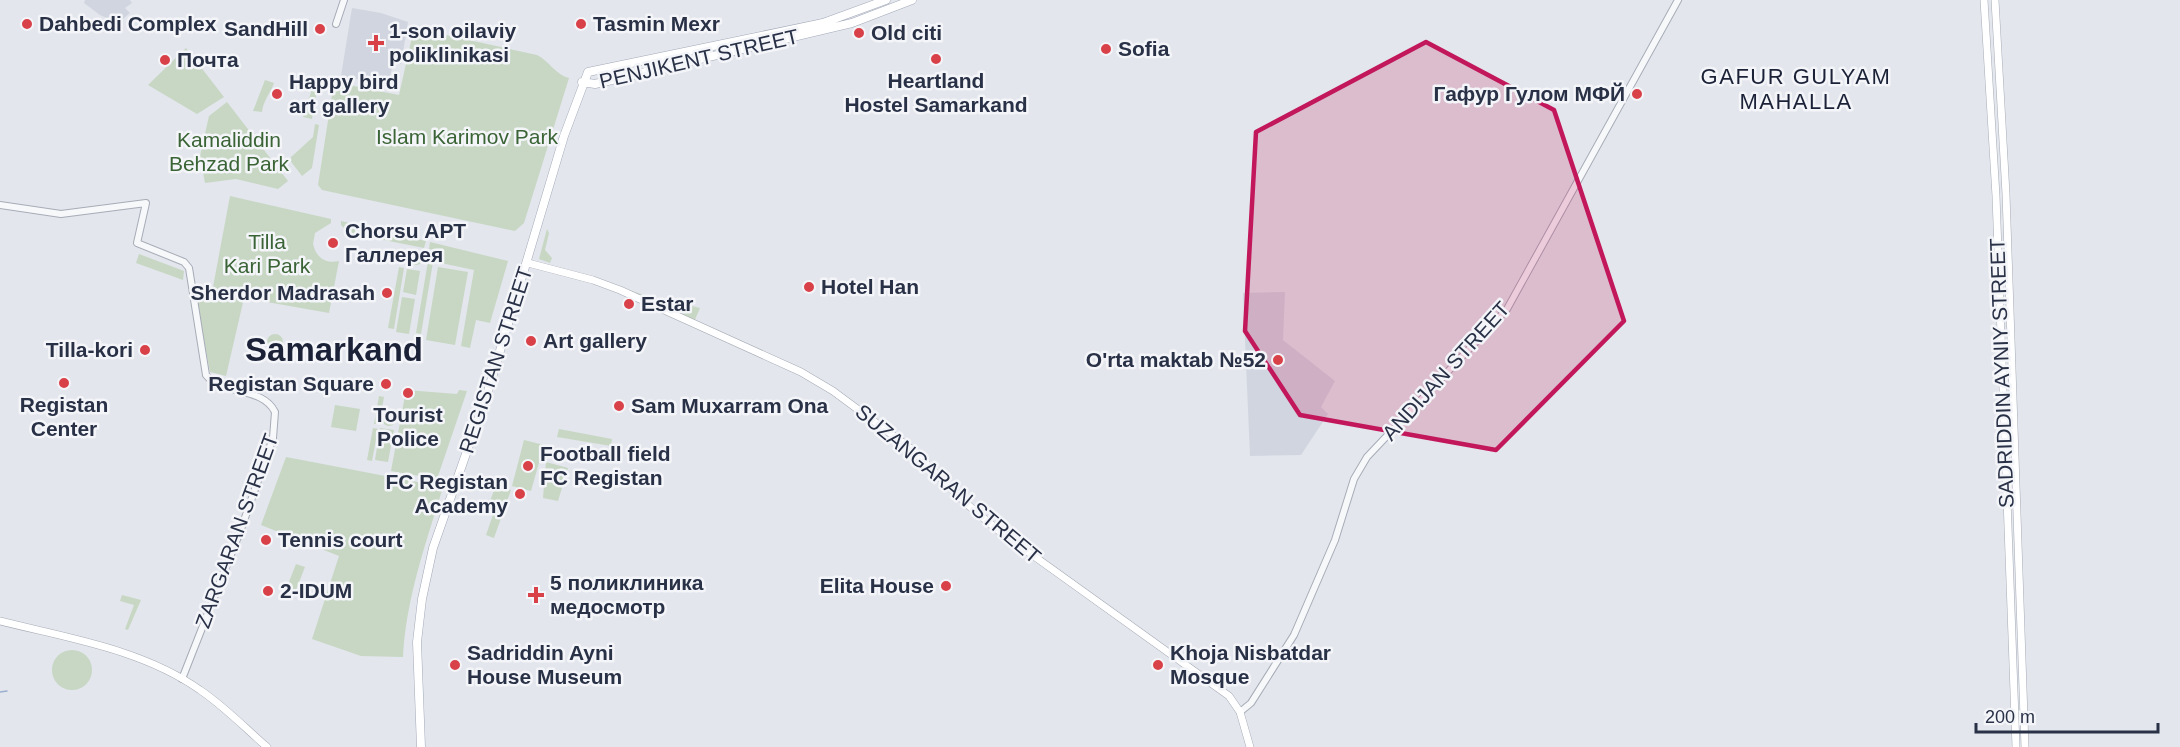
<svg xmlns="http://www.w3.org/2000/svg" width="2180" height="747" viewBox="0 0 2180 747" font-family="Helvetica,sans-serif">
  <rect width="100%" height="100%" fill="#e3e6ec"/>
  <path fill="#d1d5df" d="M85 0H130L132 3 125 8 130 13 118 23 100 15 84 3Z
    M352 8 381 13 408 22 401 64 393 63 388 85 341 76Z
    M1285 292 1283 340 1335 381 1321 407 1328 414 1301 455 1250 456 1243 293Z"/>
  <path fill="#c7d7c4" d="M414 28 537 55C549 61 556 75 569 78L524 223 515 231 322 190 318 185 334 82 399 95Z
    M186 48 224 97 197 114 148 85Z
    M265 80 274 83C270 94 263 101 262 112L253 111Z
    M312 89 317 90 312 119 303 117Z
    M227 102 288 181 278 189 236 179 205 183 200 156 209 116Z
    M315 124 319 125 312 168 302 176 289 159 313 137Z
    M230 196 331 219V223L315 233 313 244C316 258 326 264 339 261L329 313 244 298 226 376 210 372 197 302 202 285 213 287Z
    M341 221 426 241 424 248 349 233 341 225Z
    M547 229 549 233 545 250 552 258 550 263 539 259Z
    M430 242 508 261 490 323 476 320 470 348 461 346 474 270 441 263 443 252 429 249Z
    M409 258a7 7 0 1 1 14 0a7 7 0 1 1-14 0Z
    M139 254 184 271 183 280 136 263Z
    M429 255 434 256 421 334 416 333Z
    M399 267 404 268 394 329 388 328Z
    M438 267 468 272 455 345 426 340Z
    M407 269 420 271 416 295 403 292Z
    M632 291 671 304 672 301 700 308 694 322 630 296Z
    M402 297 415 299 409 334 396 332Z
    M267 342a8 8 0 1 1 16 0a8 8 0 1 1-16 0Z
    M406 390 457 394 459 390 467 391 437 479 391 471Z
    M379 396 384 397 379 424H374Z
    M335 405 360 409 356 431 331 427Z
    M382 419a7 7 0 1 1 14 0a7 7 0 1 1-14 0Z
    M373 428 378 429 372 461 367 460Z
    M380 428 394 430 388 462 375 460Z
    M559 429 612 439 611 446 557 437Z
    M524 440 544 445 531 491 512 486Z
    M286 457 443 487C426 543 406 598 403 657L361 656 312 639 339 556 261 525Z
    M546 462 568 468 558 501 543 498Z
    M496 485 511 490 494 538 486 535 494 512 487 509Z
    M296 564 305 567 294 595 285 592Z
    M122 595 141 600 128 630 125 629 134 605 120 601Z
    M52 670a20 20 0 1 1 40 0a20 20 0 1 1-40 0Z"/>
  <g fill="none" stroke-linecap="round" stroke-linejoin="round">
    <path stroke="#9cb0cf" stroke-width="1.5" d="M0 692 7 691"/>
    <g stroke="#a7acb7" stroke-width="8">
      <path id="tertiary" d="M336 24 344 0
        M0 205 61 214 146 203 137 243 184 262 189 268 206 375C223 396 262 386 275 412L273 438 241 529 182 679
        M1240 712 1251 703 1294 635 1335 540 1354 479 1367 457 1507 309 1678 0"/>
    </g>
    <g stroke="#a7acb7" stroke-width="8">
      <path id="secondary" d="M1984 0 1996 196 2016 747
        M1995 0 2006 194 2025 747
        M528 263 593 280 620 290 801 372 833 391 910 448 968 505 999 531 1229 696 1240 712 1250 747
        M0 621C67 638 142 649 200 690 224 706 245 728 267 747"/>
    </g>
    <g stroke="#a2a9b9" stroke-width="9">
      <path id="primary" d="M582 82 595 84 852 23 912 0
        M421 747 417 642 422 599 433 548 488 391 564 136 588 72 823 23 886 0"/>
    </g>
    <use href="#tertiary" stroke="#f7f8fa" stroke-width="6"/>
    <use href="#secondary" stroke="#fff" stroke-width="7"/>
    <use href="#primary" stroke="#fff" stroke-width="8"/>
  </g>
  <path fill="#c2185b" fill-opacity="0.2" stroke="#c2185b" stroke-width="4.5" stroke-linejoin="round" d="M1426 42 1554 110 1624 321 1496 450 1300 415 1245 331 1256 132Z"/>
  <g fill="#d94149" stroke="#f4f5f9" stroke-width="2">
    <circle cx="27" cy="24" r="6"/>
    <circle cx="581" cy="24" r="6"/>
    <circle cx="320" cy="29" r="6"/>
    <circle cx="859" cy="33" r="6"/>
    <path d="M373 34h6v6h6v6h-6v6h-6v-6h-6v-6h6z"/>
    <circle cx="1106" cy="49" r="6"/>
    <circle cx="936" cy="59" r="6"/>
    <circle cx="165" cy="60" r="6"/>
    <circle cx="277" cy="94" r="6"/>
    <circle cx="1637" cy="94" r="6"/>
    <circle cx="333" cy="243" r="6"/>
    <circle cx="809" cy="287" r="6"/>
    <circle cx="387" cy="293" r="6"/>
    <circle cx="629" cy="304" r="6"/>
    <circle cx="531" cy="341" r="6"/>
    <circle cx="145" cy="350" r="6"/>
    <circle cx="1278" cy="360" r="6"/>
    <circle cx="64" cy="383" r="6"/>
    <circle cx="386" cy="384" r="6"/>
    <circle cx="408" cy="393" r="6"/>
    <circle cx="619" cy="406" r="6"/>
    <circle cx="528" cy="466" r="6"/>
    <circle cx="520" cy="494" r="6"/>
    <circle cx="266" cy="540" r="6"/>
    <circle cx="946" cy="586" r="6"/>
    <circle cx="268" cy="591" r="6"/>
    <path d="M533 586h6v6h6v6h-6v6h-6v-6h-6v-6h6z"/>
    <circle cx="455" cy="665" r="6"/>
    <circle cx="1158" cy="665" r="6"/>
  </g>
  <g text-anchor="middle" stroke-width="5" stroke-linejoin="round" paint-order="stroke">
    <g font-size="21" font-weight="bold" fill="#293147" stroke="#f4f5f9" text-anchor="start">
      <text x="39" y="31">Dahbedi Complex</text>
      <text x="593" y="31">Tasmin Mexr</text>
      <text x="308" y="36" text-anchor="end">SandHill</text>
      <text x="389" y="38">1-son oilaviy<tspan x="389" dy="24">poliklinikasi</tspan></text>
      <text x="871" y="40">Old citi</text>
      <text x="1118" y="56">Sofia</text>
      <text x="177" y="67">Почта</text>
      <text x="936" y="88" text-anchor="middle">Heartland<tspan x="936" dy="24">Hostel Samarkand</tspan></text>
      <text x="289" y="89">Happy bird<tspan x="289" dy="24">art gallery</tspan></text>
      <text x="1625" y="101" text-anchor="end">Гафур Гулом МФЙ</text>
      <text x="345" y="238">Chorsu АРТ<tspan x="345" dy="24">Галлерея</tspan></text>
      <text x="821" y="294">Hotel Han</text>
      <text x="375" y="300" text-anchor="end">Sherdоr Madrasah</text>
      <text x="641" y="311">Estar</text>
      <text x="543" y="348">Art gallery</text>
      <text x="133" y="357" text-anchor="end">Tilla-kori</text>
      <text x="1266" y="367" text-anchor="end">O'rta maktab №52</text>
      <text x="374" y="391" text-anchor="end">Registan Square</text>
      <text x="64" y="412" text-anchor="middle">Registan<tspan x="64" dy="24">Center</tspan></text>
      <text x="631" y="413">Sam Muxarram Ona</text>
      <text x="408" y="422" text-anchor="middle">Tourist<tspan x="408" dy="24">Police</tspan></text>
      <text x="540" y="461">Football field<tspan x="540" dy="24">FC Registan</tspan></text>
      <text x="508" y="489" text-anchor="end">FC Registan<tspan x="508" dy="24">Academy</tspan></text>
      <text x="278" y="547">Tennis court</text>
      <text x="550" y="590">5 поликлиника<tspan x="550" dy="24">медосмотр</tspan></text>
      <text x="934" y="593" text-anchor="end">Elita House</text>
      <text x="280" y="598">2-IDUM</text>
      <text x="467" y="660">Sadriddin Ayni<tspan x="467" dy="24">House Museum</tspan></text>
      <text x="1170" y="660">Khoja Nisbatdar<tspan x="1170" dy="24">Mosque</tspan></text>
    </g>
    <g font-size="21" fill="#293147" stroke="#f4f5f9">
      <text transform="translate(699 59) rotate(-13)" y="7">PENJIKENT STREET</text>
      <text transform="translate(496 360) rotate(-72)" y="7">REGISTAN STREET</text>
      <text transform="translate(1446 371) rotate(-48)" y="7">ANDIJAN STREET</text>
      <text transform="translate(2002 373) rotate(-92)" y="7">SADRIDDIN AYNIY STREET</text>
      <text transform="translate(948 484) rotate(40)" y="7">SUZANGARAN STREET</text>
      <text transform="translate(237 531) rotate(-70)" y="7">ZARGARAN STREET</text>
    </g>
    <g font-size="21" fill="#3a6435" stroke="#f4f5f9">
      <text x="467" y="144">Islam Karimov Park</text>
      <text x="229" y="147">Kamaliddin<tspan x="229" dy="24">Behzad Park</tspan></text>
      <text x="267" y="249">Tilla<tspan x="267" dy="24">Kari Park</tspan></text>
    </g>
    <g font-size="22" letter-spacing="1.5" fill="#1b2238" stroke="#f4f5f9">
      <text x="1796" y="84">GAFUR GULYAM<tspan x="1796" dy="25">MAHALLA</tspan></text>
    </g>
    <g font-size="33" font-weight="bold" fill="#1b2238" stroke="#f4f5f9">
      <text x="334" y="361">Samarkand</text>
    </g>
  </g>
  <path d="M1976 723v9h182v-9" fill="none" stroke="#293147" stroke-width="3"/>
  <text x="1985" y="723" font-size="18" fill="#293147" stroke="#f4f5f9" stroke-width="4.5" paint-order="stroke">200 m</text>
</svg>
